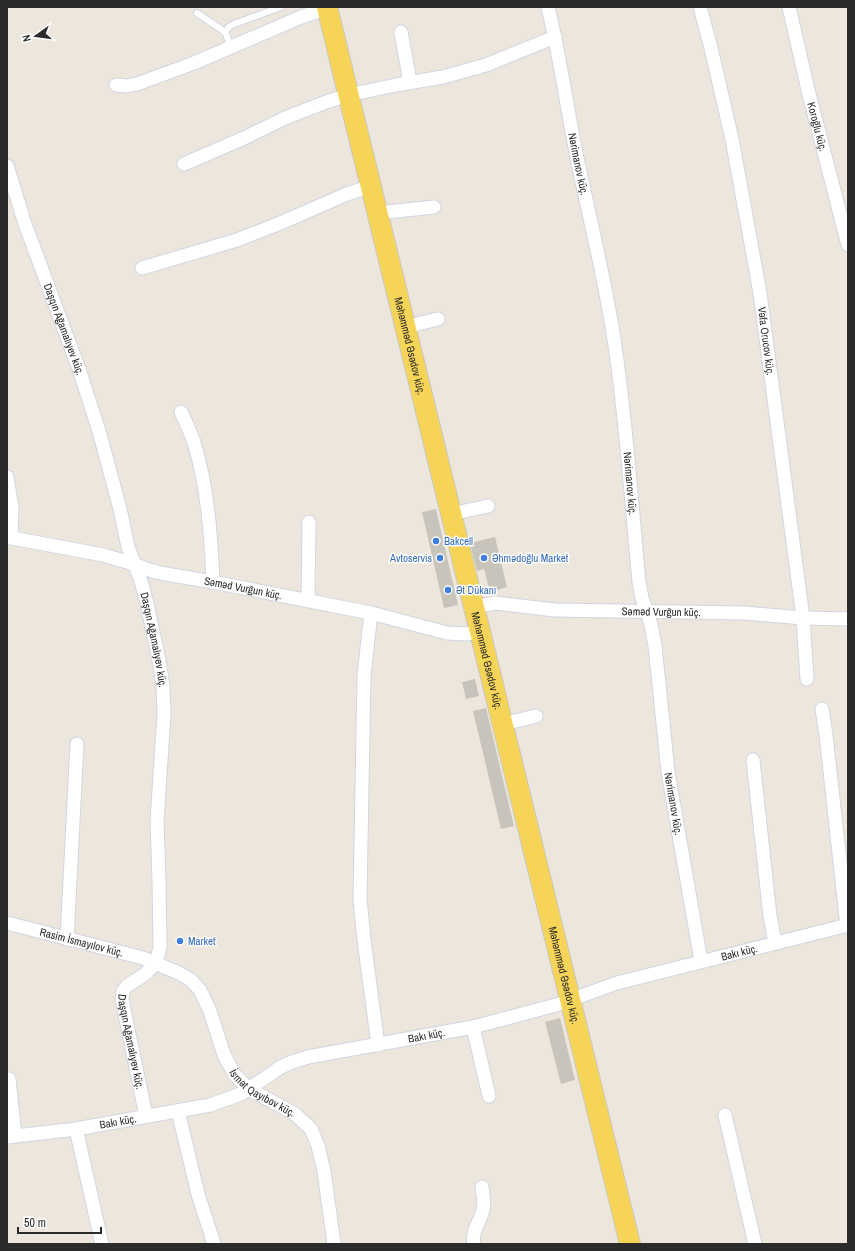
<svg xmlns="http://www.w3.org/2000/svg" width="855" height="1251" viewBox="0 0 855 1251" font-family="'Archivo Narrow',sans-serif">
  <rect width="100%" height="100%" fill="#ede6dc"/>
  <path fill="#c9c4bb" d="M436 509 458 605 444 608 422 512Z
    M495 537 507 587 490 592 484 569 477 571 470 543Z
    M475 679 479 696 466 699 462 682Z
    M486 708 514 826 501 829 473 711Z
    M560 1018 575 1080 561 1084 545 1022Z"/>
  <g fill="none" stroke-linecap="round" stroke-linejoin="round">
    <g stroke="#d1d5e4" stroke-width="8">
      <path id="lane" d="M197 13 225 32
        M231 47 225 32 229 27 234 24 281 7"/>
    </g>
    <g stroke="#d1d5e4" stroke-width="15">
      <g id="street">
        <path id="s1" d="M548 7C560 57 567 108 577 158 591 225 608 292 617 360 627 433 632 508 639 582L642 598 651 625 655 646 668 772 701 961"/>
        <path id="s2" d="M700 7 711 48 732 139 760 293 803 618 807 679"/>
        <path id="s3" d="M789 7 809 94 848 245"/>
        <path d="M401 32 410 82"/>
        <path d="M116 85 127 86 137 84 194 63 301 17 331 7"/>
        <path d="M184 164 244 138 285 118 326 102 348 95 401 84 443 77 486 65 555 37"/>
        <path id="s4" d="M7 166 25 224 79 369 99 431 120 509 128 547 140 578 146 599 159 660 163 686 164 714 157 821 159 880 160 947 156 963 145 974 127 986 123 991 122 1000 146 1116"/>
        <path d="M377 213 434 207"/>
        <path d="M142 268 237 240 278 224 347 194 371 186"/>
        <path d="M405 327 438 319"/>
        <path d="M181 412C186 423 192 434 195 446 208 490 211 536 213 582"/>
        <path d="M7 477 12 508 11 538"/>
        <path d="M451 514 488 506"/>
        <path id="s5" d="M7 537 103 555 134 564 146 569 160 573 213 582 371 613 447 633 467 634 480 632"/>
        <path d="M308 600 309 522"/>
        <path id="s6" d="M474 607 495 603 555 610 744 613 803 618 848 619"/>
        <path d="M371 613 364 675 360 899 364 940 378 1045"/>
        <path d="M822 709 826 735 847 926"/>
        <path d="M503 724 536 716"/>
        <path d="M753 760 770 916 775 943"/>
        <path id="s7" d="M7 923 143 958 179 973 191 980 200 990 210 1011 224 1055 235 1075 249 1089 295 1114 311 1129 318 1146 324 1171 334 1244"/>
        <path d="M67 939 77 744"/>
        <path d="M473 1027 489 1096"/>
        <path d="M9 1079 15 1136"/>
        <path d="M178 1111 198 1194 214 1244"/>
        <path d="M725 1115 755 1244"/>
        <path d="M76 1129 102 1244"/>
        <path id="s8" d="M7 1137 76 1129 210 1105 241 1094 281 1067 292 1062 308 1057 473 1027 556 1005 617 983 848 925"/>
        <path d="M474 1244C471 1232 480 1222 483 1210 485 1203 483 1195 482 1187"/>
      </g>
    </g>
    <g stroke="#c8c8c8" stroke-width="22">
      <g id="primary">
        <path id="s9" d="M327 7 630 1244"/>
      </g>
    </g>
    <use href="#lane" stroke="#fff" stroke-width="6"/>
    <use href="#street" stroke="#fff" stroke-width="13"/>
    <use href="#primary" stroke="#f6d458" stroke-width="20"/>
  </g>
  <g fill="#3f7fe0" stroke="#fff" stroke-width="1.5">
    <circle cx="436" cy="541" r="4"/>
    <circle cx="440" cy="558" r="4"/>
    <circle cx="484" cy="558" r="4"/>
    <circle cx="448" cy="590" r="4"/>
    <circle cx="180" cy="941" r="4"/>
  </g>
  <g text-anchor="middle" stroke-width="3" stroke-linejoin="round" paint-order="stroke">
    <g font-size="11" fill="#2b2b2b" stroke="#fff">
      <text dy="4" stroke="none"><textPath href="#s3" startOffset="123">Koroğlu küç.</textPath></text>
      <text dy="4" stroke="none"><textPath href="#s1" startOffset="160">Nərimanov küç.</textPath></text>
      <text dy="4" stroke="none"><textPath href="#s4" startOffset="173">Daşqın Ağamalıyev küç.</textPath></text>
      <text dy="4" stroke="none"><textPath href="#s2" startOffset="341">Vəfa Orucov küç.</textPath></text>
      <text dy="4" stroke="none"><textPath href="#s9" startOffset="349">Məhəmməd Əsədov küç.</textPath></text>
      <text dy="4" stroke="none"><textPath href="#s1" startOffset="484">Nərimanov küç.</textPath></text>
      <text dy="4" stroke="none"><textPath href="#s5" startOffset="242">Səməd Vurğun küç.</textPath></text>
      <text dy="4" stroke="none"><textPath href="#s6" startOffset="188">Səməd Vurğun küç.</textPath></text>
      <text dy="4" stroke="none"><textPath href="#s4" startOffset="497">Daşqın Ağamalıyev küç.</textPath></text>
      <text dy="4" stroke="none"><textPath href="#s9" startOffset="673">Məhəmməd Əsədov küç.</textPath></text>
      <text dy="4" stroke="none"><textPath href="#s1" startOffset="808">Nərimanov küç.</textPath></text>
      <text dy="4" stroke="none"><textPath href="#s7" startOffset="77">Rasim İsmayılov küç.</textPath></text>
      <text dy="4" stroke="none"><textPath href="#s8" startOffset="760">Bakı küç.</textPath></text>
      <text dy="4" stroke="none"><textPath href="#s9" startOffset="997">Məhəmməd Əsədov küç.</textPath></text>
      <text dy="4" stroke="none"><textPath href="#s8" startOffset="436">Bakı küç.</textPath></text>
      <text dy="4" stroke="none"><textPath href="#s4" startOffset="917">Daşqın Ağamalıyev küç.</textPath></text>
      <text dy="4" stroke="none"><textPath href="#s7" startOffset="332">İsmət Qayıbov küç.</textPath></text>
      <text dy="4" stroke="none"><textPath href="#s8" startOffset="112">Bakı küç.</textPath></text>
    </g>
    <g font-size="11" fill="#366cbe" stroke="#fff" text-anchor="start">
      <text x="444" y="545">Bakcell</text>
      <text x="432" y="562" text-anchor="end">Avtoservis</text>
      <text x="492" y="562">Əhmədoğlu Market</text>
      <text x="456" y="594">Ət Dükanı</text>
      <text x="188" y="945">Market</text>
    </g>
  </g>
  <rect width="855" height="1251" fill="none" stroke="#2b2b2b" stroke-width="16"/>
  <g transform="translate(36 36) rotate(256)" stroke="#ffffff" stroke-width="3" paint-order="stroke">
  <path d="M0-3L7 15L0 10L-7 15Z" fill="#2b2b2b"/>
  <text y="-6" font-size="11" font-weight="bold" text-anchor="middle" fill="#2b2b2b">N</text>
  </g>
  <path d="M18 1227v6h83v-6" fill="none" stroke="#2b2b2b" stroke-width="2"/>
  <text x="24" y="1227" font-size="12" fill="#2b2b2b" stroke="#ffffff" stroke-width="3" paint-order="stroke">50 m</text>
</svg>
